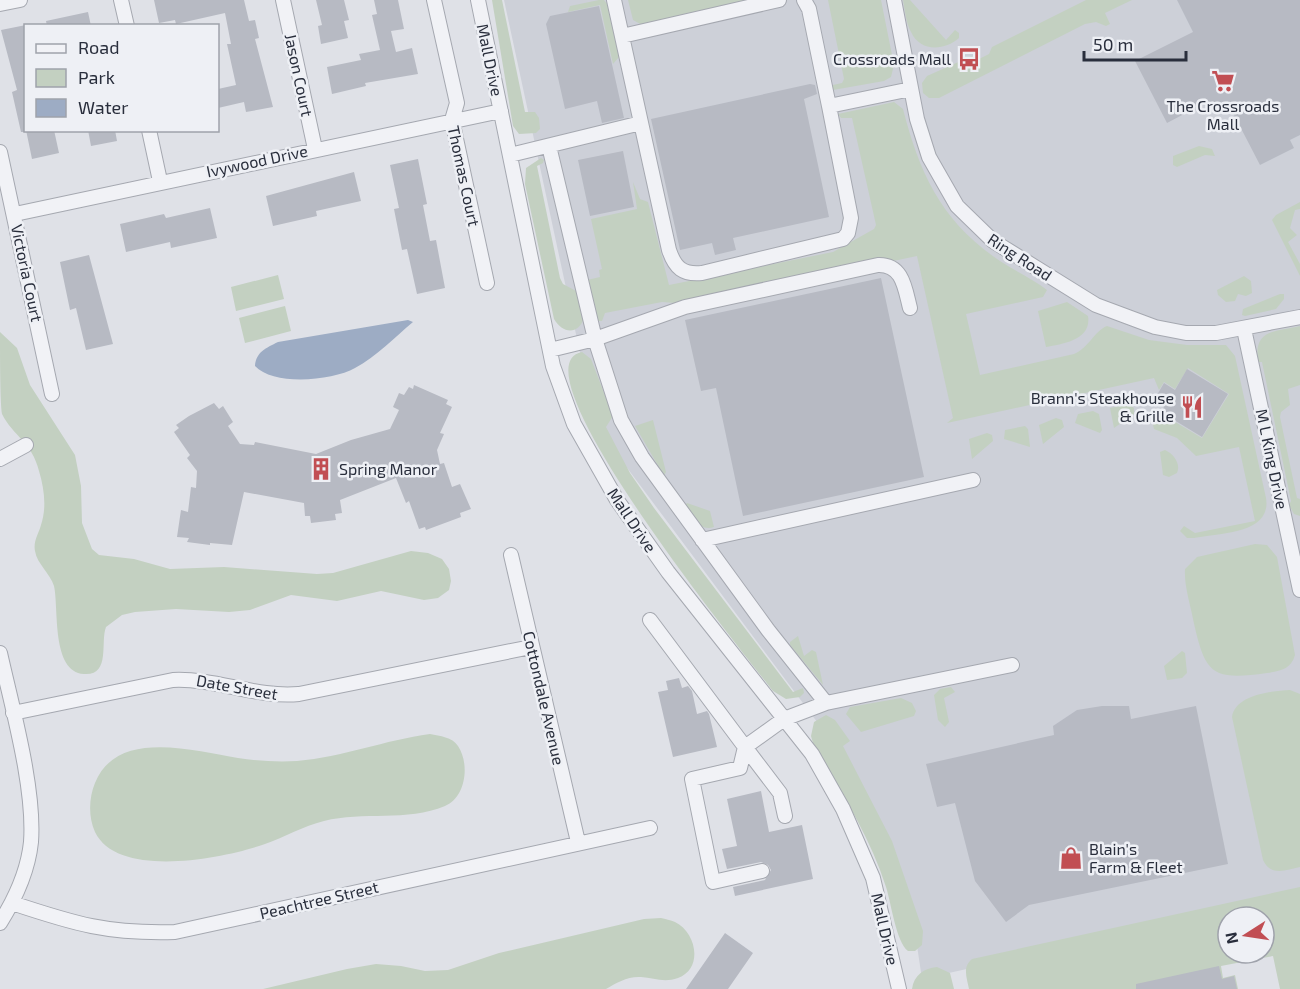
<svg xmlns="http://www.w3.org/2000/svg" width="1300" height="989" viewBox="0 0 1300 989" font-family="'Exo 2',sans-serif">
  <rect width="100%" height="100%" fill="#dfe1e7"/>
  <path fill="#cdd0d8" d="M504 0H1300V894L922 979 913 919 841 754 607 441 585 376Z"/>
  <path fill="#c3d0c1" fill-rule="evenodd" d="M492 0H502L525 112H535L539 118 540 129 536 133 519 134 513 126Z
    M599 0H604L608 5 619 57 613 64 600 5 568 12 570 6Z
    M628 0H753L642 25 633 20Z
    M828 0H881L894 65 891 77 884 81 833 90V85L842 83 844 79Z
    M903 0H910L946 40 955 30 959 33V38C944 51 920 52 911 32 906 23 905 11 903 0Z
    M1086 0H1132L1105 13 1110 24 1106 26 1096 22 1085 24 939 98H929L923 93 922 83 927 76 972 56 975 61 989 54 992 47Z
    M894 102 903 109C920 175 942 222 1000 261 1015 271 1033 279 1047 290L1043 297 966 314 980 375 1074 354C1089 348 1094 331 1107 326L1149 340 1187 345H1226L1235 356 1266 498C1272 534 1220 533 1194 538H1187L1180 531 1184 526 1195 533 1255 521 1239 447 1196 456 1177 438 1154 429 1152 421 1160 413 1202 438 1229 394 1188 368 1175 389 1164 382 1159 390 1154 378 947 423 953 418 917 256 689 304 662 302 605 313 602 321H598C594 312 587 288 587 280L600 277 599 270 602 269 591 219 637 209 633 182 640 199 648 202 669 285 833 252 874 229 876 225 852 118H841L838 114Z
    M1199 146 1212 149 1215 156 1205 155 1177 167 1173 165V156Z
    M541 158 544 160 543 163 537 166 560 278 563 284 578 292 584 318C578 336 562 333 554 319L525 184 526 168Z
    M1300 202V209L1295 210 1290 228 1297 235 1288 242 1300 264V276L1272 220 1276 215Z
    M278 275 284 299 236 311 231 287Z
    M1244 276 1251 281 1252 293 1246 296 1238 294 1235 301 1226 302 1218 295 1217 290Z
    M1280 294H1284V299L1276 309 1245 316 1242 315 1243 309Z
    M1067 302 1088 316C1092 340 1063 344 1046 347L1038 311Z
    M285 306 291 331 245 343 239 318Z
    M1300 326V385L1288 389 1290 405 1281 412 1280 417 1297 498 1300 499V516L1294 514 1289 505 1291 501 1262 362H1258C1253 329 1275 332 1300 326Z
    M0 332 17 348 30 385 75 455 81 486 82 523 92 549 99 555 134 559 170 569 224 567 317 574 333 573 411 551 428 553 442 559 449 569 451 581 449 590 438 598 424 600 381 591 337 601 291 595 250 610 229 612 176 609 135 612 122 615 106 627C100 642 111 676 84 674 51 672 59 608 54 586 50 573 37 564 35 551 33 541 39 533 41 525 47 507 44 488 39 471 32 442 13 436 2 414 0 402 0 348 0 332Z
    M582 352 591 359 613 416 606 427 630 473 654 508 793 692 803 688 804 693 800 697 786 699 773 691C751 662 509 366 582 352Z
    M1129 404 1134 408V414L1114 428 1110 408Z
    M1093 411 1099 414 1102 430 1100 433 1075 423 1078 414Z
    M1056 418 1062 420 1064 427 1043 444 1039 425Z
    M653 420 666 472 664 476 635 426Z
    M1025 426 1028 429 1030 447 1004 439 1005 430Z
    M987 433 992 435 993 441 972 459 969 439Z
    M1165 450C1174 454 1181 464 1177 473L1169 477 1163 475 1160 452Z
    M687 503 710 511 714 527C699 532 693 517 685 505Z
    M1255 544 1267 545 1277 557 1295 655C1291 669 1281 671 1267 673 1211 681 1205 674 1193 619 1190 603 1184 586 1185 569L1197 557Z
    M798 636 804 656 812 650 816 652 823 685 790 645V642Z
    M1182 651 1185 653 1187 673 1182 678 1167 680 1164 666Z
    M951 687 955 692 944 698 949 722 945 727 938 720 934 695 940 689Z
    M1290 690 1300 694V867C1286 870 1271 877 1263 860L1232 717C1235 695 1271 691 1290 690Z
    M901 698 912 703 916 711 914 716 861 732 846 714 850 707Z
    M826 715 835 720 850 741 843 746 892 841 923 931 922 945 915 951H908C896 942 891 902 886 887 869 834 840 791 813 743L811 736 814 722Z
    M430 734C440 736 452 737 458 746 470 764 466 797 445 806 407 822 363 811 324 821 303 826 285 837 265 844 226 858 118 880 95 832 88 817 89 797 95 783 117 728 194 751 238 758 257 761 277 762 297 761 343 757 385 740 430 734Z
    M1300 887V989H1280L1273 956 1221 966 1223 978 1235 975 1238 989H969C967 978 962 967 972 959ZM1228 917H1264V953H1228Z
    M661 918C665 919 671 920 675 922 696 932 704 968 678 978 664 983 654 978 641 977 628 976 616 983 606 989H263L347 969 376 964 401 966 425 971 448 970 499 953 644 919Z
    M937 967 950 973 954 989H912C914 975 924 968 937 967Z"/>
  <path fill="#9dacc4" d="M408 320 413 322C395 337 376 357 355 368 332 381 273 386 255 366 256 352 266 348 278 342Z"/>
  <path fill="#b7bac3" d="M154 0H244L249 21 255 20 259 38 255 39 273 107 246 112 244 102 218 108V89L236 85 227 44H231L225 13 176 24 175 20 159 23Z
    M316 0H344L349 20 344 21 348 38 321 44 318 26 322 25Z
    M374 0H398L404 29 391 31 396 52 412 48 418 74 365 83 366 86 332 94 327 67 361 60 359 54 380 50 372 15 377 14Z
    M1177 0H1300V135L1290 140 1294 148 1260 165 1232 111 1205 103 1167 123 1135 61 1193 32Z
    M599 6 624 118 602 123 597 101 565 109 546 24 550 16Z
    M88 12 91 26H47L46 21Z
    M26 25V132H21L12 92 17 90 1 30Z
    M810 84 815 85 817 94 804 99 829 217 733 238 736 250 715 255 712 243 680 250 651 119Z
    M26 130H54L59 153 32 159Z
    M88 130H115L117 141 91 146Z
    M623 151 634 207 590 216 578 160Z
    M418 159 427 204 423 205 430 241 436 240 445 288 417 294 407 249 402 250 394 209 399 208 390 165Z
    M354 172 361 201 316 211 317 216 273 226 266 196Z
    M210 208 217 238 171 248 170 242 126 252 120 224 164 214 166 218Z
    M89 255 113 344 86 350 76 308 70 310 60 262Z
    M881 278 924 477 743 516 716 388 701 391 685 320Z
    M1187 369 1228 394 1202 437 1161 412 1167 402 1157 395 1164 383 1175 390Z
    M414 385 448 400 446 404 452 407 440 433 444 434 437 450 440 464 444 463 452 487 460 484 471 509 460 513 461 517 426 530 425 527 419 529 409 501 406 503 396 478 340 500 342 513 335 514 336 520 311 523 310 516H305L304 503 244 492 232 545 210 543V545L187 542 189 538 177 537 181 510 188 512 191 487 196 488 197 471 187 458 190 455 174 432 179 428 176 425 189 416 214 403 219 409 223 406 233 422 228 426 240 444 254 445 255 442 316 454 351 440 390 429 399 410 393 407 399 393 404 395 409 387 413 389Z
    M679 678 682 688 688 686 692 691 697 714 707 711 709 714 717 747 673 757 658 692 668 690 666 681Z
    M1102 706H1129L1131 719 1196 706 1228 864 1029 905 1006 922 975 881 955 803 937 807 926 764 1054 735 1053 726 1077 710Z
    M761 791 769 832 802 825 813 879 735 896 733 887 765 880 771 870 768 865 761 862 727 869 722 849 737 846 727 799Z
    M725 933 753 953 728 989H686Z
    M1219 966 1222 979 1234 976 1237 989H1136V984Z"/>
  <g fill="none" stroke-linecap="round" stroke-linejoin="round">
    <g stroke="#a5a8b0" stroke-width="16">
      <path id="minor" d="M121 0 127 26
        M283 0 315 149
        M434 0 457 103 452 120 487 283
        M478 0 553 366 574 424 617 500 668 572 812 754 843 809 873 878 899 989
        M614 0 669 250C675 268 683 275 702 273L843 239 848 233 851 218 829 106 911 89
        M804 0 809 9 829 106
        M894 0 917 119 929 157 957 206 993 241 1096 305 1155 327 1186 333H1216L1300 317
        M0 4 20 0
        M622 36 779 0
        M149 130 160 181
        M549 146 595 339 550 350
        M0 152 52 394
        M510 155 641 123
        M15 214 501 111
        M1244 329 1300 590
        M0 459 26 445
        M702 540 973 480
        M511 555 578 842
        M650 620 745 747 784 719 826 703 768 630 642 457 621 420 595 339 685 307 878 265C903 264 905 289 910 308
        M0 653C12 707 35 788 31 842 28 871 15 899 0 923
        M826 703 1012 665
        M13 713 173 680C216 678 256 698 299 694L531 647
        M745 747 740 768 692 779 713 882 762 871
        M745 747 780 793 785 816
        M12 903C75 924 108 934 175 932L650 828"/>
    </g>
    <use href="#minor" stroke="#f1f2f6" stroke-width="14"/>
  </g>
  <defs>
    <g id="bus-bare" transform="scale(1.8)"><path d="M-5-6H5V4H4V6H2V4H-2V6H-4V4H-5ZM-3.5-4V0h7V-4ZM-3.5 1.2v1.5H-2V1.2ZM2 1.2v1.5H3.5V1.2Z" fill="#c14e53" stroke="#eef0f5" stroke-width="2.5" paint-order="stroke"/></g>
    <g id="supermarket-bare" transform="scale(1.8)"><path d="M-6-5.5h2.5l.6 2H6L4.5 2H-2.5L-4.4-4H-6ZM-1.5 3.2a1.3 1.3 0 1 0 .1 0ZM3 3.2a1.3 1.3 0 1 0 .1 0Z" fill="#c14e53" stroke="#eef0f5" stroke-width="2.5" paint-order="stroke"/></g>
    <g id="restaurant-bare" transform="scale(1.8)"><path d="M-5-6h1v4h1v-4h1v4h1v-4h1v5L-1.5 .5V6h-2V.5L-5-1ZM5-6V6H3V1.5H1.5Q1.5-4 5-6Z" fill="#c14e53" stroke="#eef0f5" stroke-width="2.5" paint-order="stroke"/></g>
    <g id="building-bare" transform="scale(1.8)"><path d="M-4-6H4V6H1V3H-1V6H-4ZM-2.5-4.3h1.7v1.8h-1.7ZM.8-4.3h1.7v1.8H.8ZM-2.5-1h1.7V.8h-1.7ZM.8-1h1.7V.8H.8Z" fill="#c14e53" stroke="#eef0f5" stroke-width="2.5" paint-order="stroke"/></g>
    <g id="shop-bare" transform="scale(1.8)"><path d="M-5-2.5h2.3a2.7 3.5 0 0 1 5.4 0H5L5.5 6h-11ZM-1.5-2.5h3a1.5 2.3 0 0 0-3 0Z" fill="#c14e53" stroke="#eef0f5" stroke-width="2.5" paint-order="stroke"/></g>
  </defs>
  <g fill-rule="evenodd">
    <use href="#bus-bare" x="969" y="59"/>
    <use href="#supermarket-bare" x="1223" y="81"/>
    <use href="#restaurant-bare" x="1192" y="407"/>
    <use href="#building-bare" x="321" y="469"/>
    <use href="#shop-bare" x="1071" y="858"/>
  </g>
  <g text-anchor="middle" stroke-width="5" stroke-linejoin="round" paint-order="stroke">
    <g font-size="16" fill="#292e3c" stroke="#eef0f5" text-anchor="end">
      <text x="951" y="65">Crossroads Mall</text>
      <text x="1223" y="112" text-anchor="middle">The Crossroads<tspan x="1223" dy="18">Mall</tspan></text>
      <text x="1174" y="404">Brann's Steakhouse<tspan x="1174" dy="18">&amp; Grille</tspan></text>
      <text x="339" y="475" text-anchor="start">Spring Manor</text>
      <text x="1089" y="855" text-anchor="start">Blain's<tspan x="1089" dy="18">Farm &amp; Fleet</tspan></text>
    </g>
    <g font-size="16" fill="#292e3c" stroke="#eef0f5">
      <text transform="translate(490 60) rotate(78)" y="6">Mall Drive</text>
      <text transform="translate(299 75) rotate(78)" y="6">Jason Court</text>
      <text transform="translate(257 161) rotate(-12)" y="6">Ivywood Drive</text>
      <text transform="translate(464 176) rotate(78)" y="6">Thomas Court</text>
      <text transform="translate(1020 257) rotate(33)" y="6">Ring Road</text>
      <text transform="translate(27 273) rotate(78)" y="6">Victoria Court</text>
      <text transform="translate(1272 459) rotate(78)" y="6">M L King Drive</text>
      <text transform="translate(632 520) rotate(56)" y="6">Mall Drive</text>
      <text transform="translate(237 687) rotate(10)" y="6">Date Street</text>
      <text transform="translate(544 698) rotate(77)" y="6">Cottondale Avenue</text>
      <text transform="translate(319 900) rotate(-13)" y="6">Peachtree Street</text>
      <text transform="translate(885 929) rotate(77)" y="6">Mall Drive</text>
    </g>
  </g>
  <rect x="24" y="24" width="195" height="108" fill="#eef0f5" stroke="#9fa2ab" stroke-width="1.5"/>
  <rect x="36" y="44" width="30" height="9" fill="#f1f2f6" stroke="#9fa2ab" stroke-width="1.5"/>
  <text x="78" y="54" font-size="18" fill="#292e3c">Road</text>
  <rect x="36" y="69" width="30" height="18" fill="#c3d0c1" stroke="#9fa2ab" stroke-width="1.5"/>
  <text x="78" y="84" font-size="18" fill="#292e3c">Park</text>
  <rect x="36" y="99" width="30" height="18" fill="#9dacc4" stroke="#9fa2ab" stroke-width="1.5"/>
  <text x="78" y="114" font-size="18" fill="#292e3c">Water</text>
  <g transform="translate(1246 935) rotate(258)"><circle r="28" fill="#eef0f5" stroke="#9fa2ab" stroke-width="1.5"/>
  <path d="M0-4.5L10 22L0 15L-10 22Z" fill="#c14e53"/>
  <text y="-9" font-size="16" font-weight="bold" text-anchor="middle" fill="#292e3c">N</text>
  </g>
  <path d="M1084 51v9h102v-9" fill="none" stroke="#292e3c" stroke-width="3"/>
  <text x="1093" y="51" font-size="18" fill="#292e3c" stroke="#eef0f5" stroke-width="4.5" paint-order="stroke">50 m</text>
</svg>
